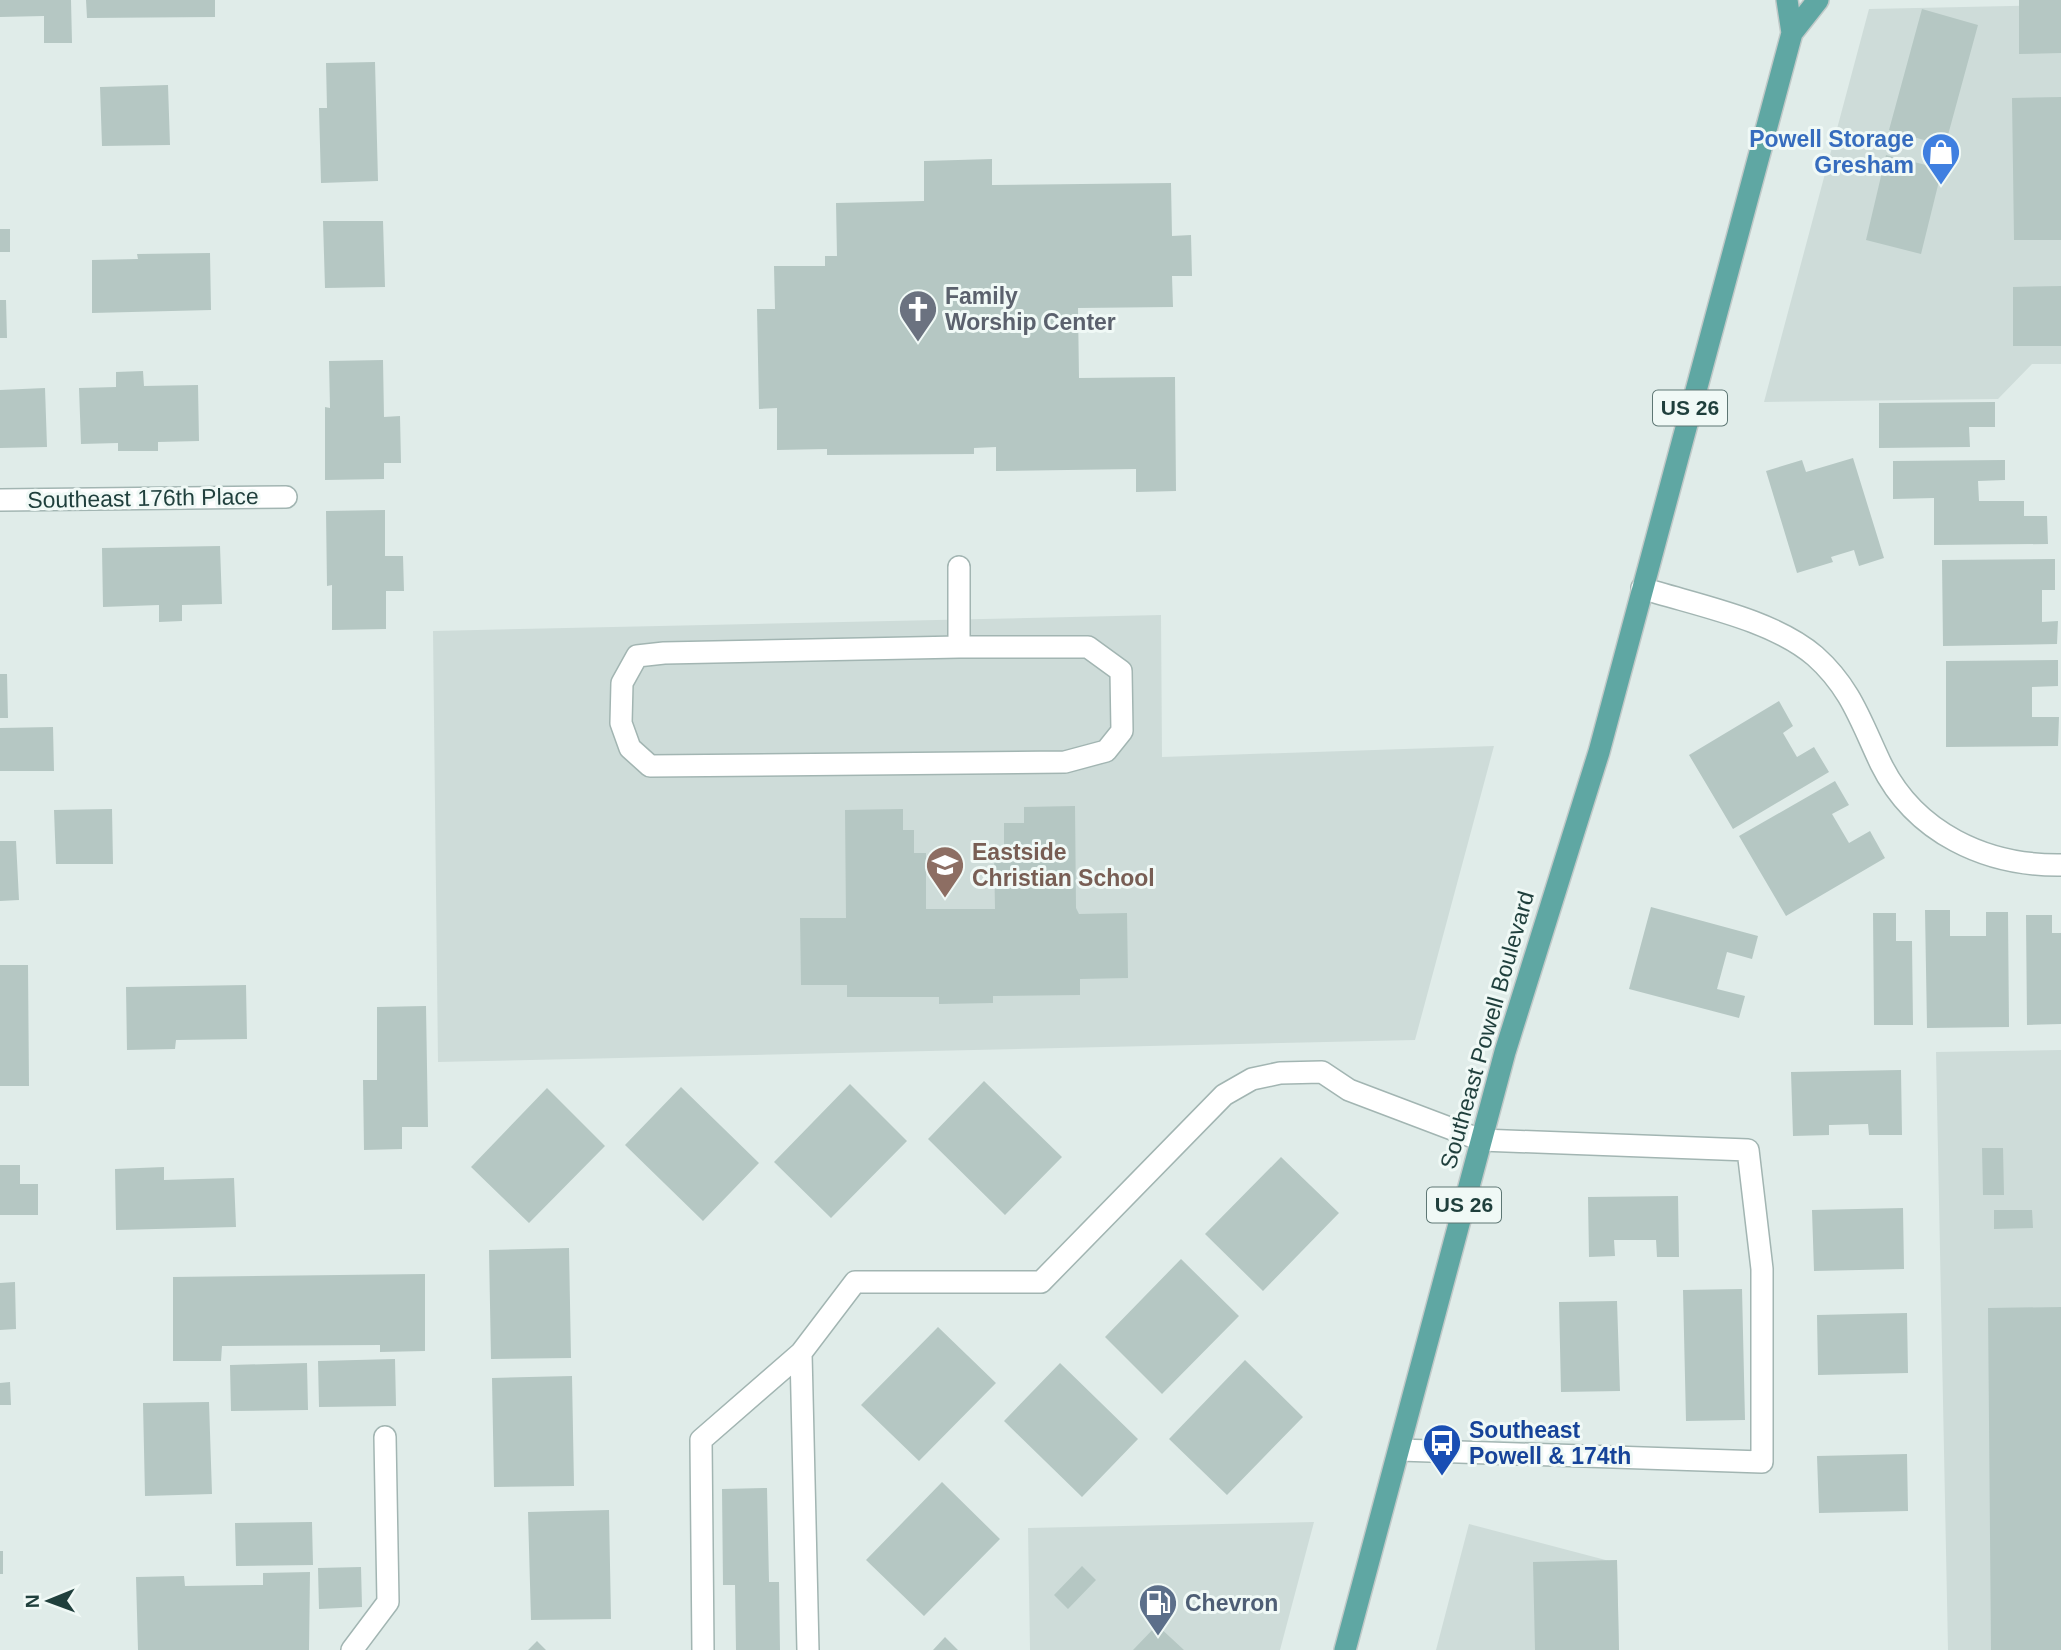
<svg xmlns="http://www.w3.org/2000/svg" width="2061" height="1650" viewBox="0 0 2061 1650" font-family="Helvetica,sans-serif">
  <rect width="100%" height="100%" fill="#e0ece9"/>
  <path fill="#cedcd9" d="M2061 5V364H2032L1998 399 1764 402 1869 9Z
    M1161 615 1162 757 1494 746 1415 1040 438 1062 433 631Z
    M2061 1050V1650H1948L1936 1052Z
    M1314 1522 1280 1650H1030L1028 1528Z
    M1469 1524 1617 1563 1619 1650H1436Z"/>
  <path fill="#b5c7c3" d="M0 0H71L72 43H44V16L0 17Z
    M86 0H215V17L87 18Z
    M2019 0H2061V53L2019 54Z
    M1922 9 1978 25 1945 146 1889 130Z
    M375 62 378 181 321 183 319 108H327L326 63Z
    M168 85 170 145 102 146 100 87Z
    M2061 97V240H2014L2012 98Z
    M1886 155 1942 169 1921 254 1866 240Z
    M992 159V185L1171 183 1172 236 1191 235 1192 276H1172L1173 307 1078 308 1079 378 1175 377 1176 491 1136 492V469L996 471V447L974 448V454L827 455V449L777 450V408L759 409 757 309H775L774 266H825V256H837L836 203 924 201V161Z
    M323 221H383L385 287 325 288Z
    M0 229H10V252H0Z
    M210 253 211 310 92 313V260L138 259 137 254Z
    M2061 286V346H2013V287Z
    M0 300H6L7 338H0Z
    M383 360 384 417 400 416 401 463H384V479L325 480V407L330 408 329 361Z
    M143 371 144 386 198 385 199 441 158 442V451H118V443L81 444 79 388 116 387V372Z
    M45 388 47 447 0 448V390Z
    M1995 402V427H1969L1970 447 1879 448V403Z
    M1853 458 1884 558 1859 566 1854 550 1831 557 1833 562 1797 573 1766 471 1802 460 1806 472Z
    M2005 460V480L1978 481 1979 501H2024V516H2047L2048 544 1934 545V498L1893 499V461Z
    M385 510V556H403L404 591H386V629L332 630V585L327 586 326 511Z
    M220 546 222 604 182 605V621L159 622V605L103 607 102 548Z
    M2055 559V590H2042V622L2058 621 2057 644 1943 646 1942 560Z
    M2058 660V686L2032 687V717H2059L2058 746 1946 747V661Z
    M0 674H7L8 718H0Z
    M1779 701 1793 726 1783 733 1797 757 1814 747 1829 772 1733 829 1689 755Z
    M53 727 54 771H0V728Z
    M1835 781 1849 805 1832 814 1849 843 1870 831 1885 858 1786 916 1739 836Z
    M1075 806 1076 908 1079 914 1127 913 1128 978 1080 979V995L993 996V1003L939 1004V997H847V985H801L800 918H846L845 810 903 809V830H914V853H926V909H995L994 850H1004V823H1024V807Z
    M112 809 113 864H56L54 810Z
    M0 841H16L19 900 0 901Z
    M1651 907 1758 936 1752 959 1727 952 1717 989 1745 996 1739 1018 1629 989Z
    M1925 910H1950V936H1986V912H2008L2009 1027 1927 1028Z
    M1873 913H1896V941H1912L1913 1025H1874Z
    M2026 915H2052V933H2061V1024L2027 1025Z
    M0 965H28L29 1086H0Z
    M246 985 247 1039 176 1040 175 1049 127 1050 126 987Z
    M426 1006 428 1127H402V1149L364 1150 363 1080H377V1007Z
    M1901 1070 1902 1135H1869L1868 1124 1829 1125V1135L1793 1136 1791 1072Z
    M984 1081 1062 1157 1005 1215 928 1139Z
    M850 1084 907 1141 831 1218 774 1162Z
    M681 1087 759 1163 703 1221 625 1145Z
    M547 1088 605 1146 529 1223 471 1167Z
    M1982 1148H2003L2004 1195H1983Z
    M1281 1157 1339 1213 1263 1291 1205 1234Z
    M0 1165H20V1184H38V1215H0Z
    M164 1167V1180L234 1178 236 1227 116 1230 115 1169Z
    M1678 1196 1679 1257H1657L1656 1240H1614L1615 1256 1589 1257 1588 1197Z
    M1903 1208 1904 1269 1814 1271 1812 1210Z
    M1994 1210H2032L2033 1228 1994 1229Z
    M569 1248 571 1358 491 1359 489 1250Z
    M1181 1259 1239 1316 1162 1394 1105 1337Z
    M425 1274V1351L380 1352V1345L222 1346 221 1361H173V1277Z
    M15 1282 16 1329 0 1330V1283Z
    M1742 1289 1745 1420 1686 1421 1683 1290Z
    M1617 1301 1620 1391 1561 1392 1559 1302Z
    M2061 1307V1650H1991L1988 1308Z
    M1907 1313 1908 1373 1818 1375 1817 1315Z
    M938 1327 996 1383 919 1461 861 1405Z
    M395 1359 396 1406 319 1407 318 1361Z
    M1245 1360 1303 1417 1227 1495 1169 1439Z
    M307 1363 308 1410 231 1411 230 1365Z
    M1060 1363 1138 1439 1082 1497 1004 1421Z
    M572 1376 574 1486 494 1487 492 1378Z
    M10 1382 11 1405H0V1383Z
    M209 1402 212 1494 145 1496 143 1403Z
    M1907 1454 1908 1511 1819 1513 1817 1456Z
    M942 1482 1000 1539 924 1616 866 1560Z
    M767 1488 769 1582H779L780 1650H736L735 1585H723L722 1489Z
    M609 1510 611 1619 531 1620 528 1512Z
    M312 1522 313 1565 236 1566 235 1523Z
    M0 1551H3V1574H0Z
    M1617 1560 1619 1650H1535L1533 1562Z
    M1082 1566 1096 1580 1068 1609 1054 1595Z
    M361 1567 362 1607 319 1609 318 1568Z
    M310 1572 309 1650H138L136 1577 184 1576 185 1586 263 1585V1573Z
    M1157 1625 1184 1650H1133Z
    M945 1637 958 1650H933Z
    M537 1641 546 1650H528Z"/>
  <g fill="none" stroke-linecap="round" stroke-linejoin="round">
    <g stroke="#a2b5b2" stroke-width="24">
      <path id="lane" d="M959 567V647L664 653 637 656 622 683 621 723 630 748 650 766 1065 762 1106 751 1122 731 1121 671 1088 647H959
        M801 1353 808 1650
        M352 1650 388 1602 385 1437
        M703 1650 701 1440 801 1353 855 1282H1041L1224 1095 1252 1079 1280 1073 1322 1072 1349 1090 1481 1140 1748 1150 1762 1269V1462L1400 1450"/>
    </g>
    <g stroke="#a2b5b2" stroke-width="24">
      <path id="street" d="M0 500 286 497
        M1642 588C1695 605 1772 619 1815 656 1851 688 1861 722 1881 764 1915 833 1986 866 2061 865"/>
    </g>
    <g stroke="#c0c9c8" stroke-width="24">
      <path id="primary" d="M1787 0 1792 33
        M1345 1650 1505 1052 1599 752 1792 33 1818 0"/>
    </g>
    <use href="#lane" stroke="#fff" stroke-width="21"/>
    <use href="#street" stroke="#fff" stroke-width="21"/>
    <use href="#primary" stroke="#5fa7a3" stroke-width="21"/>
  </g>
  <defs>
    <g id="shop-pin" transform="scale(2.0125)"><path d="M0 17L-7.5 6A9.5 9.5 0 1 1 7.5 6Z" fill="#3f7fe0" stroke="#f0f9f6"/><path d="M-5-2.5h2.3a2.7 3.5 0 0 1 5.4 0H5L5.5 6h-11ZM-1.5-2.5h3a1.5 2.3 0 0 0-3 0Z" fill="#fff"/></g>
    <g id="church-pin" transform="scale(2.0125)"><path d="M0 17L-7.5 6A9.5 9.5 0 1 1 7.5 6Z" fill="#6b7280" stroke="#f0f9f6"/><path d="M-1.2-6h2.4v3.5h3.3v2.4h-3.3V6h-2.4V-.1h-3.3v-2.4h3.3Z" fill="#fff"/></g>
    <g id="school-pin" transform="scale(2.0125)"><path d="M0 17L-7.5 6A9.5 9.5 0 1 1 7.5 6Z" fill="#8d6e63" stroke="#f0f9f6"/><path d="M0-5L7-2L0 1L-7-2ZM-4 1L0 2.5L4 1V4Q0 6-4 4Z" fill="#fff"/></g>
    <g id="bus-pin" transform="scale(2.0125)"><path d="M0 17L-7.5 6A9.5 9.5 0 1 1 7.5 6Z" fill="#1a4fb4" stroke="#f0f9f6"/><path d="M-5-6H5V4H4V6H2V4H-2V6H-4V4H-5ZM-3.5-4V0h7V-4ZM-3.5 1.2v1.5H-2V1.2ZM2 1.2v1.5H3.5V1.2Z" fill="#fff"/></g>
    <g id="fuel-pin" transform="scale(2.0125)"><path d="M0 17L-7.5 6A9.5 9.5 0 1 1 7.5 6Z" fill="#5c6f8a" stroke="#f0f9f6"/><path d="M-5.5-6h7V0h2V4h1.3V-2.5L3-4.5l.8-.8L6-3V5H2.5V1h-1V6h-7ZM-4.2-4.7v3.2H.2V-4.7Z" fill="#fff"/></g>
  </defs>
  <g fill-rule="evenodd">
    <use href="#shop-pin" x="1941" y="152"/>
    <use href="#church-pin" x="918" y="309"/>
    <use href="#school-pin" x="945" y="865"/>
    <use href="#bus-pin" x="1442" y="1443"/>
    <use href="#fuel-pin" x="1158" y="1603"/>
  </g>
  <g text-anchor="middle" stroke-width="6" stroke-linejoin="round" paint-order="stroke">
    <g fill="#f0f9f6" stroke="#5e7774" stroke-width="2">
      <rect x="1653" y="390.5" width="74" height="35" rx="5"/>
      <rect x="1427" y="1187.5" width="74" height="35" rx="5"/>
    </g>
    <g font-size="21" font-weight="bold" fill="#1f3f3c">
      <text x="1690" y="415">US 26</text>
      <text x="1464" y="1212">US 26</text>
    </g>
    <g font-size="23" font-weight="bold" fill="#366cbe" stroke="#f0f9f6" text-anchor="end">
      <text x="1914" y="147">Powell Storage<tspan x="1914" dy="26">Gresham</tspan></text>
    </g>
    <g font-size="23" font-weight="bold" fill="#5b616d" stroke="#f0f9f6" text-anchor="start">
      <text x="945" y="304">Family<tspan x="945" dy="26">Worship Center</tspan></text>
    </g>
    <g font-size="23" fill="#1f3f3c" stroke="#f0f9f6">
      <text transform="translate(143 498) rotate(-1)" y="8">Southeast 176th Place</text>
      <text transform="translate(1487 1030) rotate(-74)" y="8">Southeast Powell Boulevard</text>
    </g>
    <g font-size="23" font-weight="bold" fill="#785e54" stroke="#f0f9f6" text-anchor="start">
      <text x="972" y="860">Eastside<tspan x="972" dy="26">Christian School</tspan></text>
    </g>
    <g font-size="23" font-weight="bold" fill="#164399" stroke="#f0f9f6" text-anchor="start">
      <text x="1469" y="1438">Southeast<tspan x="1469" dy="26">Powell &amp; 174th</tspan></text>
    </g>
    <g font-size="23" font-weight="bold" fill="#4e5e75" stroke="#f0f9f6" text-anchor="start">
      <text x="1185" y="1611">Chevron</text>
    </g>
  </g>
  <g transform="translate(49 1601) rotate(269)" stroke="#f0f9f6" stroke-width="5" paint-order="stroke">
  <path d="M0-5L12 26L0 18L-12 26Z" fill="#1f3f3c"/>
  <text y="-10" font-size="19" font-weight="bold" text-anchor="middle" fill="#1f3f3c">N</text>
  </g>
</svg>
